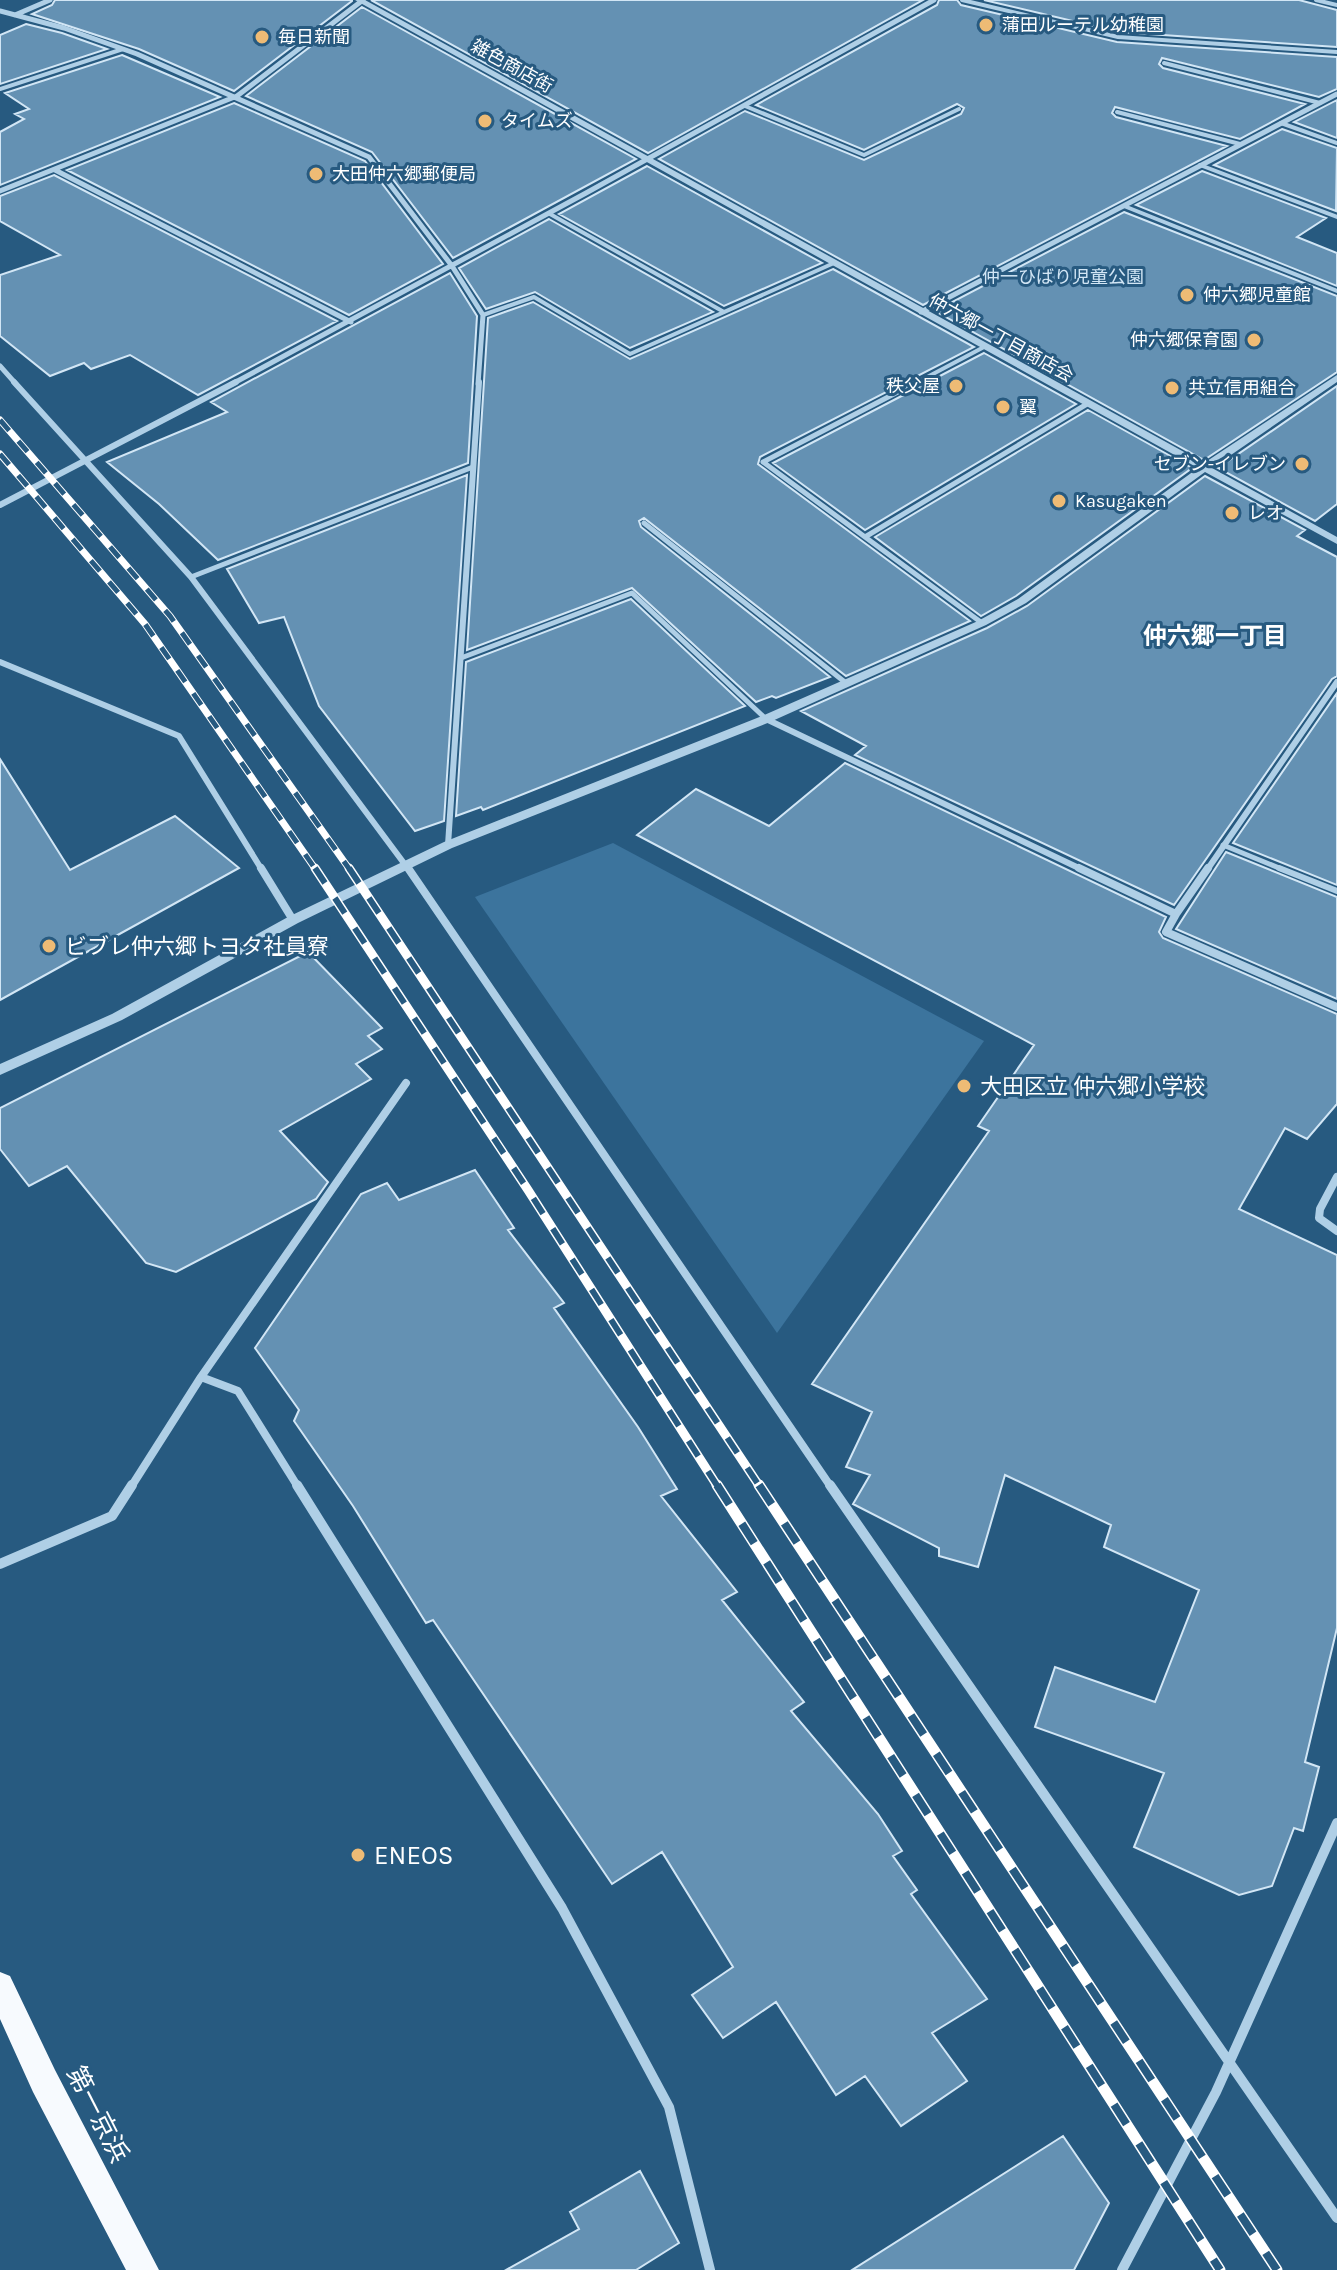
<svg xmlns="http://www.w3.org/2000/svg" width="1337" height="2270" viewBox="0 0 1337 2270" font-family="Karla,'Noto Sans JP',sans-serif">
  <rect width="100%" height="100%" fill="#275a80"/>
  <path fill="#3c749d" d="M613 843 984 1041 777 1333 475 897Z"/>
  <path fill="#6491b3" stroke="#d2e6f5" stroke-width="2" d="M55 0H352V1L234 91 139 49 32 14 52 5Z
    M371 0H923L648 153Z
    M939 0H957L961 5 1117 42 1337 57V89L1319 97 1162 58 1159 64 1163 68 1305 104 1240 139 1115 107 1112 113 1116 117 1227 146 923 305 659 159 745 111 864 160 961 114 964 108 957 104 864 150 756 105 937 5Z
    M984 0H1299L1337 10V47L1119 32Z
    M362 7 636 159 453 258 372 152 246 96Z
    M26 24 62 33 107 49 0 84V35Z
    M122 55 220 97 0 185V132L24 119 15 114 29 109 5 93Z
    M1337 100V138L1294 122Z
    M234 103 365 161 443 264 349 315 67 170Z
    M1282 129 1337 148 1336 211 1214 165Z
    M647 166 822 263 724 306 559 214Z
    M1202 171 1326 218 1297 237 1337 253V286L1136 205Z
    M54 175 337 321 198 395 130 355 91 369 84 363 50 376 0 336V275L60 255 0 221V196Z
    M1124 212 1337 296V372L1204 460 935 311Z
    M549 219 713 312 630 348 535 292 486 309 459 268Z
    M833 269 974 347 760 457 758 464 970 621 846 676 644 518 639 521 641 527 830 677 776 698 772 696 756 702 632 588 467 650 488 318 533 302 630 359Z
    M450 273 477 316 468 463 218 560 159 504 107 462 227 412 211 402Z
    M984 353 1076 404 865 530 773 463Z
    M1337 386V504L1315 521 1218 468Z
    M1088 410 1192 468 1016 596 981 616 875 537Z
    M467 475 444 821 415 831 319 706 284 617 259 623 227 569Z
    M1205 476 1305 530 1297 536 1337 557V676L1332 679 1174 905 855 755 866 746 801 711 987 628 1027 606Z
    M631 599 745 706 483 810 481 807 456 816 466 662Z
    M1337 693V885L1233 843Z
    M0 759 70 870 175 816 239 868 0 1000Z
    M845 763 1166 917 1159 932 1163 938 1337 1014V1104L1307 1139 1285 1128 1239 1209 1337 1255V1628L1305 1762 1319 1767 1303 1831 1294 1828 1272 1886 1239 1895 1134 1847 1164 1773 1035 1727 1055 1667 1155 1702 1199 1590 1104 1547 1111 1525 1005 1475 978 1567 939 1556V1548L853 1504 870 1475 846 1467 872 1412 812 1384 989 1131 978 1126 1034 1045 637 835 696 789 769 826Z
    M1226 852 1337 897V999L1176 929Z
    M308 952 382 1028 368 1036 382 1049 356 1064 371 1079 280 1131 328 1182 316 1199 176 1272 146 1263 67 1166 29 1186 0 1149V1108Z
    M475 1170 514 1228 508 1230 564 1303 554 1308 638 1427 677 1489 661 1496 737 1592 722 1600 804 1702 791 1711 878 1814 902 1851 893 1856 917 1890 911 1894 987 1999 932 2033 967 2081 901 2126 865 2076 836 2095 776 2002 723 2038 692 1995 733 1967 662 1852 612 1884 433 1620 426 1623 353 1506 294 1421 299 1410 255 1348 361 1194 387 1183 399 1200Z
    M1063 2136 1109 2203 1074 2270H852Z
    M640 2171 679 2243 636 2270H506L579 2229 570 2212Z"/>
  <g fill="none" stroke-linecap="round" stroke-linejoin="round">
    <path stroke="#afcfe6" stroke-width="4" d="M962 0 1118 37 1337 52
      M1316 0 1337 5
      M1164 63 1320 103
      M0 89 123 49
      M745 106 864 155 959 109
      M1117 112 1240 144
      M1281 123 1337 143
      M1200 165 1337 217
      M1124 206 1337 291
      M550 214 724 312
      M483 315 534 297 630 354 834 263
      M914 384 984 347"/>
    <path stroke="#afcfe6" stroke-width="5" d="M917 382 763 462 982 623
      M644 523 846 683
      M865 537 1087 404
      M191 577 473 467
      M461 658 632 593 766 719
      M1223 845 1284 870"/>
    <path stroke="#afcfe6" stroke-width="6" d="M1279 868 1337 891"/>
    <path stroke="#afcfe6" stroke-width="5" d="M0 11 64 28 137 54 369 157 452 266 483 315 478 384
      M15 15 50 0
      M55 170 351 322
      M0 191 237 96 363 0
      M921 312 1337 94
      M0 366 16 384
      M232 384 586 193 934 0"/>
    <path stroke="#afcfe6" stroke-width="6" d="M14 382 191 577 409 870
      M0 505 236 382
      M0 662 179 736 262 870
      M766 719 1083 870
      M448 845 479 382
      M1207 870 1337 682"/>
    <path stroke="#afcfe6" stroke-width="8" d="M261 868 293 920
      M408 868 831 1487
      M1079 868 1176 914 1166 932 1337 1007
      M1176 914 1208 868
      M1337 1177 1320 1209 1319 1218 1337 1231
      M201 1377 406 1083
      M131 1487 201 1377 238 1391 298 1487"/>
    <path stroke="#afcfe6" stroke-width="10" d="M297 1485 562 1908 669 2107 710 2270
      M830 1485 1337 2218
      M0 1564 112 1516 132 1485
      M1122 2270 1216 2092 1337 1823"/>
    <path fill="#afcfe6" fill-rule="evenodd" d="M355 0H365L1204 463 1337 375V382L1212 468 1337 537V544L1205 472 1026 603 986 625 770 722 452 848 298 923 122 1020 0 1075V1064L112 1014 288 917 444 842 762 716 978 621 1018 599 1198 468Z"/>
    <path fill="#f7fafe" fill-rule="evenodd" d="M0 1972 10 1976 55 2070 159 2270H126L33 2092 0 2019Z"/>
    <g stroke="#fff" stroke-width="7">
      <path id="rail-far2" d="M0 420 170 616 350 870
        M0 454 145 624 316 870"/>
    </g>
    <g stroke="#fff" stroke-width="9">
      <path id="rail-far1" d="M315 868 528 1190 718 1487
        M349 868 760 1487"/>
    </g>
    <g stroke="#fff" stroke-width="11">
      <path id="rail" d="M717 1485 1220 2270
        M759 1485 1277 2270"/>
    </g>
    <use href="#rail-far2" stroke="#275a80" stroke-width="5" stroke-dasharray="14" stroke-linecap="butt"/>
    <use href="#rail-far1" stroke="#275a80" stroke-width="6" stroke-dasharray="18" stroke-linecap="butt"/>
    <use href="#rail" stroke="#275a80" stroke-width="8" stroke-dasharray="23" stroke-linecap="butt"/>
  </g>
  <g fill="#eebb75" stroke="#275a80" stroke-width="3">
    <circle cx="986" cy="25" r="8"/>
    <circle cx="262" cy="37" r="8"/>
    <circle cx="485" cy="121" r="8"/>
    <circle cx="316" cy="174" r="8"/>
    <circle cx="1187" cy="295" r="8"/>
    <circle cx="1254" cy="340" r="8"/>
    <circle cx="956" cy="386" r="8"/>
    <circle cx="1172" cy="388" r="8"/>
    <circle cx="1003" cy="407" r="8"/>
    <circle cx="1302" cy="464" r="8"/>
    <circle cx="1059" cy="501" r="8"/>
    <circle cx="1232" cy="513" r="8"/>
    <circle cx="49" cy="946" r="8"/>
    <circle cx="964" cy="1086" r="8"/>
    <circle cx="358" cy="1855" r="8"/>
  </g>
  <g text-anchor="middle" stroke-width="6" stroke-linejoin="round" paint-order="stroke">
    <g font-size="18" fill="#fff" stroke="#275a80" text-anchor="start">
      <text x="1002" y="31">蒲田ルーテル幼稚園</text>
      <text x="278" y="43">毎日新聞</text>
      <text x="501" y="127">タイムズ</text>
      <text x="332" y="180">大田仲六郷郵便局</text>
      <text x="1203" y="301">仲六郷児童館</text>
      <text x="1238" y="346" text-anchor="end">仲六郷保育園</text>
      <text x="940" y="392" text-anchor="end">秩父屋</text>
      <text x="1188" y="394">共立信用組合</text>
      <text x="1019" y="413">翼</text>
      <text x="1286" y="470" text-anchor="end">セブン-イレブン</text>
      <text x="1075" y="507">Kasugaken</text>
      <text x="1248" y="519">レオ</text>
    </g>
    <g font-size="18" fill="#fff" stroke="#275a80">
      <text transform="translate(512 66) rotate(29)" y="6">雑色商店街</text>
      <text transform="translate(1001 338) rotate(29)" y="6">仲六郷一丁目商店会</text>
    </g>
    <g font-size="18" fill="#d2e6f5" stroke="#275a80">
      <text x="1063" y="283">仲一ひばり児童公園</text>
    </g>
    <g font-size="22" fill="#fff" stroke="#275a80" text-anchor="start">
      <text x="65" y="954">ビブレ仲六郷トヨタ社員寮</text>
      <text x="980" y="1094">大田区立 仲六郷小学校</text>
    </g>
    <g font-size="24" font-weight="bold" fill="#fff" stroke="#275a80">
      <text x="1215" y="644">仲六郷一丁目</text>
    </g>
    <g font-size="26" fill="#fff" stroke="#275a80" text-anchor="start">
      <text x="374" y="1864">ENEOS</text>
    </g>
    <g font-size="26" fill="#fff" stroke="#275a80">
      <text transform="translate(98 2114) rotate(63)" y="9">第一京浜</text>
    </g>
  </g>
</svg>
